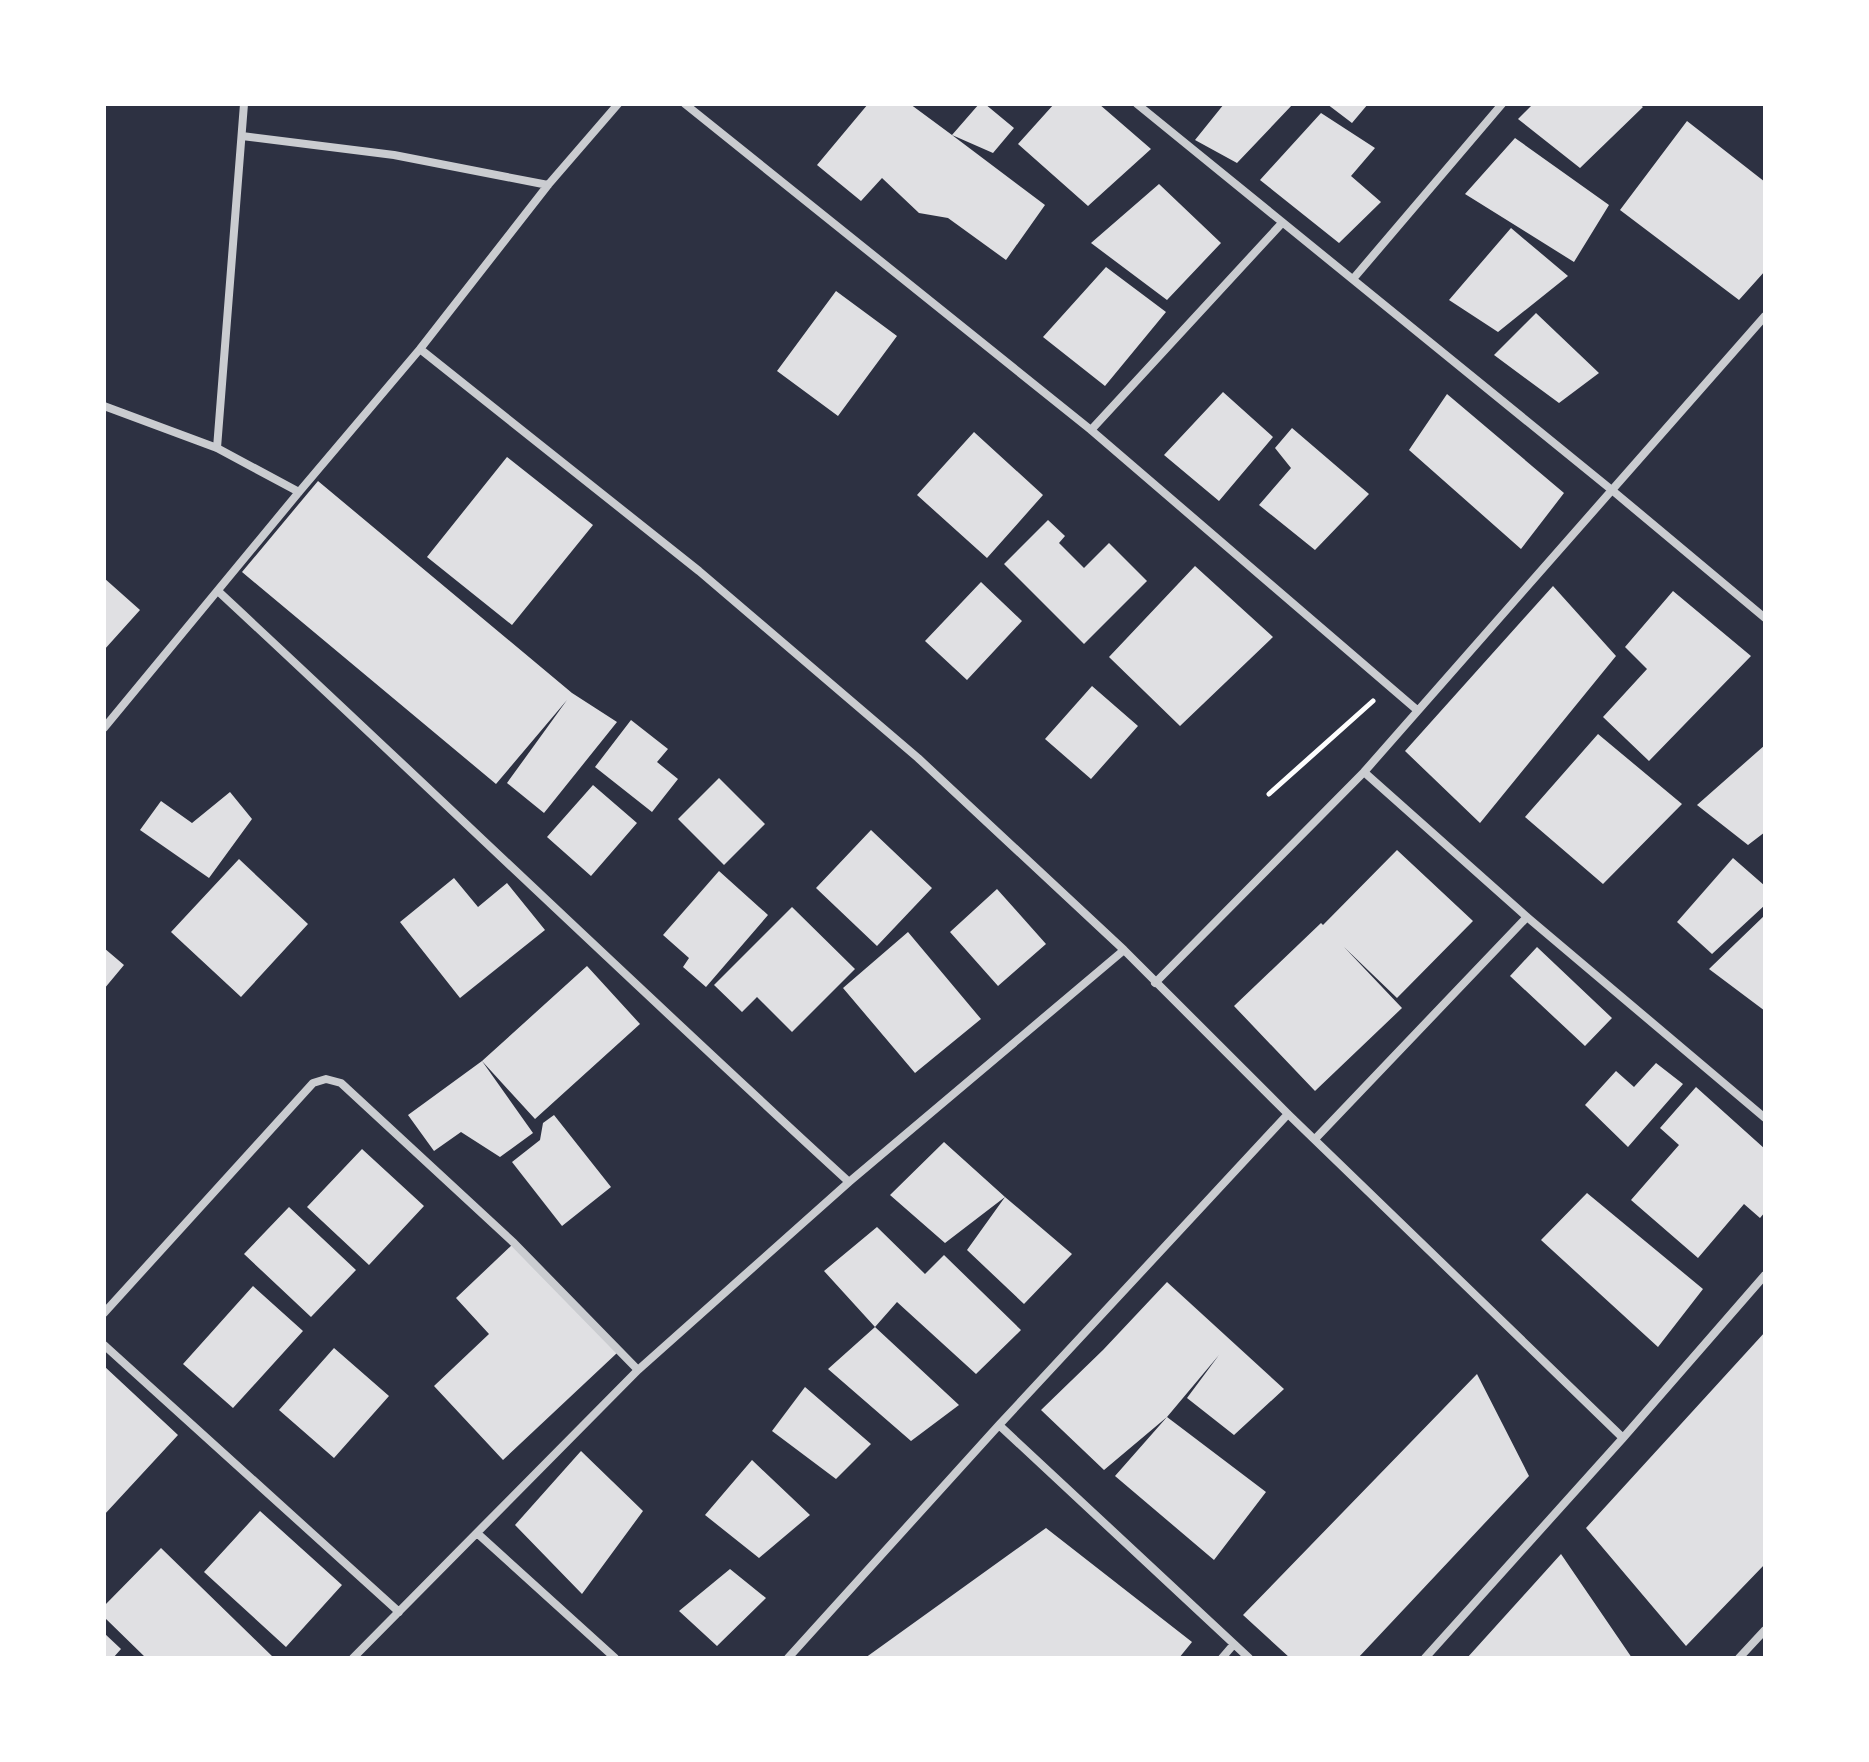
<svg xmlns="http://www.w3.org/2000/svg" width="1869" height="1762" viewBox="0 0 1869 1762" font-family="Helvetica,sans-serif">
  <rect width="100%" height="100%" fill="#2d3142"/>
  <path fill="#e0e0e3" d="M868 104H910L952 135 979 104H985L1014 128 993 153 952 135 1045 205 1006 260 948 218 919 213 882 178 861 201 817 165Z
    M1054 104H1099L1151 149 1088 206 1018 144Z
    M1224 104H1293L1237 163 1195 140Z
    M1327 104H1368L1352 123Z
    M1533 104H1639L1643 107 1580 168 1518 119Z
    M1321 113 1375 148 1351 176 1381 202 1339 243 1260 180Z
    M1687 121 1765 182V271L1739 300 1620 210Z
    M1515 138 1609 205 1574 262 1465 194Z
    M1159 184 1221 243 1167 300 1091 243Z
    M1511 228 1568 276 1498 332 1449 300Z
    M1106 267 1166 312 1105 386 1043 337Z
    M836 291 897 336 838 416 777 371Z
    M1536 313 1599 373 1559 403 1494 355Z
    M1223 392 1273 437 1219 501 1164 455Z
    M1447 394 1564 493 1521 549 1409 450Z
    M1292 428 1369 494 1315 550 1259 505 1291 468 1275 448Z
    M974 432 1043 495 987 558 917 495Z
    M507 457 593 525 512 625 427 557Z
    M318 481 572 693 617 722 544 813 507 783 567 700 496 784 242 572Z
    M1048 520 1065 536 1059 543 1084 568 1109 543 1147 581 1084 644 1004 564Z
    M1195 566 1273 637 1180 726 1109 657Z
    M104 578 140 610 104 650Z
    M981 582 1022 621 967 680 925 641Z
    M1553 586 1616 656 1480 823 1405 751Z
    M1673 591 1751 656 1649 761 1603 717 1647 669 1625 647Z
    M1092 686 1138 726 1091 779 1045 739Z
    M631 720 668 749 657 762 678 779 652 812 595 767Z
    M1598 734 1682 804 1603 884 1525 817Z
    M1765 745V832L1748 845 1697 805Z
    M719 778 765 824 724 865 678 819Z
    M593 785 637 823 591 876 547 837Z
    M230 792 252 819 209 878 140 830 161 801 192 823Z
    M871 830 932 888 877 946 816 888Z
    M1397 850 1473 921 1397 998 1344 947 1402 1008 1315 1091 1234 1006 1321 923 1323 925Z
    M1733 858 1765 886V905L1712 954 1677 922Z
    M239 859 308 924 241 997 171 932Z
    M719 871 768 915 706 987 683 967 689 958 663 935Z
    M454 878 478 907 507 883 545 930 460 998 400 922Z
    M997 889 1046 944 998 986 950 932Z
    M792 907 855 969 792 1032 757 997 742 1012 714 985Z
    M1765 915V1011L1709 969Z
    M908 932 981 1019 915 1073 843 988Z
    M1537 947 1612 1018 1585 1046 1510 976Z
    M104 948 124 965 104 989Z
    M587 966 640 1024 535 1119 482 1061Z
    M482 1061 533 1133 500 1157 461 1132 434 1151 408 1115Z
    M1656 1063 1683 1084 1628 1147 1585 1105 1616 1071 1634 1087Z
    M1696 1087 1765 1149V1212L1760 1218 1744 1204 1698 1258 1631 1200 1679 1145 1660 1128Z
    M554 1115 611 1187 562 1226 512 1162 540 1140 543 1123Z
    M944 1142 1005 1197 945 1243 890 1195Z
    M362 1149 424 1206 369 1265 307 1207Z
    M1587 1193 1703 1289 1658 1347 1541 1240Z
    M1005 1197 1072 1254 1024 1304 967 1250Z
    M289 1207 356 1270 311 1317 244 1254Z
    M877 1227 925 1274 944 1255 1021 1330 976 1374 897 1302 875 1327 959 1405 911 1441 828 1369 875 1327 824 1271Z
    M514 1243 617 1353 503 1460 434 1386 489 1334 456 1298Z
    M1167 1282 1284 1389 1234 1435 1187 1398 1219 1355 1167 1417 1266 1492 1214 1560 1115 1476 1167 1417 1104 1470 1041 1410 1103 1350Z
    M253 1286 303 1331 233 1408 183 1364Z
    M1765 1332V1564L1686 1646 1586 1528Z
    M334 1348 389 1396 334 1458 279 1410Z
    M104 1366 178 1435 104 1515Z
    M1477 1374 1529 1476 1358 1658H1290L1243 1615Z
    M805 1387 871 1444 836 1479 772 1431Z
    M581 1451 643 1511 582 1594 515 1525Z
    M752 1460 810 1515 759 1558 705 1515Z
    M260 1511 342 1585 286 1647 204 1572Z
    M1046 1528 1192 1642 1179 1658H865Z
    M161 1548 274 1658H146L104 1617V1606Z
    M1561 1554 1632 1658H1467Z
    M730 1569 766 1598 717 1646 679 1611Z
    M104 1633 121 1649 113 1658H104Z"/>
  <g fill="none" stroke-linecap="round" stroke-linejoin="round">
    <path stroke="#fff" stroke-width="5" d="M1269 794 1373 701"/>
    <path stroke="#caccd0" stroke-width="8" d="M685 104 1091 430 1417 710
      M1137 104 1613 491 1765 618
      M242 136 394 155 548 185
      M1353 279 1502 104
      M420 349 699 571 918 758 1124 950 1288 1114 1623 1438
      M104 406 217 448 299 492
      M1091 430 1282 223
      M217 448 244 104
      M219 592C430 788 637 988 849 1182
      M104 728 299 492 420 349 548 185 618 104
      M1364 772 1527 917 1765 1118
      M1155 983 1364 772 1765 316
      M1316 1138 1527 917
      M104 1313 313 1083 326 1079 341 1083 514 1243 638 1370
      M104 1345 399 1612
      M999 1425 1249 1658
      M477 1533 615 1658
      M353 1658 638 1370 849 1182 1124 950
      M788 1658 999 1425 1288 1114
      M1222 1658 1234 1644
      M1425 1658 1623 1438 1765 1275
      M1739 1658 1765 1630"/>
  </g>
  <rect width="1869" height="1762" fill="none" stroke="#ffffff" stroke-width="212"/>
</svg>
